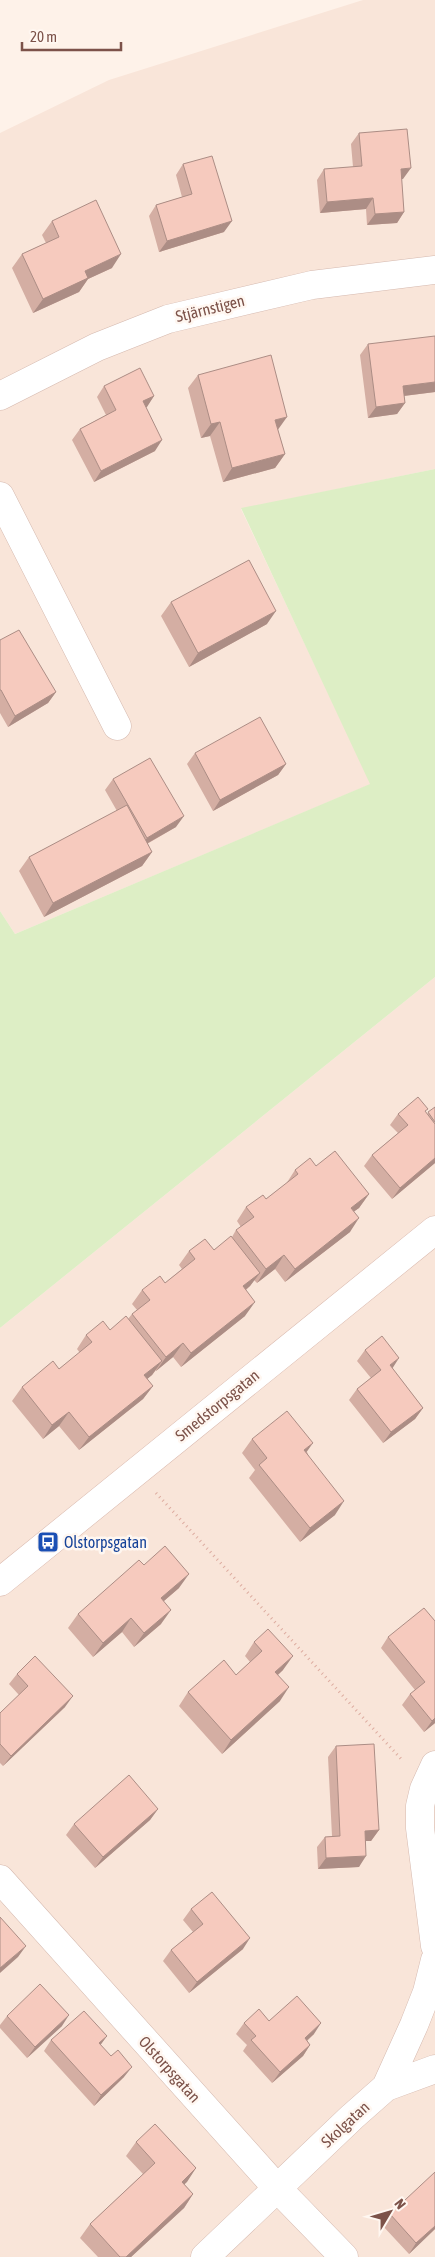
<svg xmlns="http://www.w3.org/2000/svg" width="435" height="2257" viewBox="0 0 435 2257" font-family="'Asap Condensed',sans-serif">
  <rect width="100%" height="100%" fill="#fef2e9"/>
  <path fill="#f9e5d9" d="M363 0H435V469L241 509 371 784 15 934 0 911V133L109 80Z
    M435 977V2257H0V1328Z"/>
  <path fill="#ddeec5" d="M435 469V977L0 1328V911L15 934 370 784 241 508Z"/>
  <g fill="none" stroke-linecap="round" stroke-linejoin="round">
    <g stroke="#d5b9af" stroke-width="29">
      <path id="street" d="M0 396 97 347 168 319 312 285 435 270
        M0 496 117 726
        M435 1765 424 1789 420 1806V1828L435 1946
        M0 1879 277 2188 344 2257
        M386 2087 435 2069
        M205 2257 352 2117 386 2087 414 2025 427 1992 435 1960"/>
    </g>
    <g stroke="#dabaaf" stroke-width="29">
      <path id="secondary" d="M0 1582 435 1230"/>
    </g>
    <path stroke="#ddaca0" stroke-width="3" stroke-dasharray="1 4" stroke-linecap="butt" d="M156 1493 403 1761"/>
    <use href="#street" stroke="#fff" stroke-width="28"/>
    <use href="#secondary" stroke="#fff" stroke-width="28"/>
  </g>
  <path fill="#d4aea3" d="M359 133 403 179H401L404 212 397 223 367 225 366 209 320 213 317 180 324 169 353 167 351 144Z
    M183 164 224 232 159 252 149 216 156 205 182 197 176 175Z
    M52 221 112 268 88 279 79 292 33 313 12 268 22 254 46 243 42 235Z
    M368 344 435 392 404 396 405 403 397 414 368 418 360 355Z
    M198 375 278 430 285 454 275 468 223 482 210 436 201 438 188 388Z
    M104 386 154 396 146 407 155 451 94 482 72 440 80 429 106 415 97 397Z
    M171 602 267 624 189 667 161 616Z
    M0 640 56 692 48 703 8 727 0 713Z
    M195 753 286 764 278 775 213 811 187 764Z
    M113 779 176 827 147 844 152 852 142 866 44 917 19 871 29 857 117 811 105 790Z
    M435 1107V1163L392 1199 364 1166 372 1155 398 1133 390 1125 398 1114 426 1112 427 1114Z
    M316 1166 369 1194 359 1208 354 1211 350 1232 285 1282 275 1269 257 1283 254 1280 250 1286 246 1290 245 1316 181 1367 173 1357 156 1371V1370L152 1375 147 1379 153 1386 143 1399 79 1450 59 1426 43 1439 12 1401 22 1387 59 1369 80 1353 77 1349 86 1335 110 1330 128 1319 132 1314 137 1310 132 1304 142 1290 165 1283 182 1269 179 1265 189 1251 214 1250 232 1237 236 1230 241 1227 237 1221 246 1207 266 1199 286 1184 295 1170Z
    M365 1350 392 1368 423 1408 415 1419 383 1443 349 1400 357 1389 371 1378 357 1361Z
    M252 1439 307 1452 335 1515 300 1542 249 1478 255 1470 242 1453Z
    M144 1565 179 1588 164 1601 161 1624 134 1647 122 1632 93 1657 68 1628 78 1614Z
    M435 1621V1723L424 1732 402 1705 410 1694 415 1690 381 1648 388 1637Z
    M254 1642 283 1670 278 1675 280 1701 222 1754 179 1706 188 1692 236 1675 250 1662 245 1656Z
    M17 1674 65 1707 3 1766 0 1763V1713L19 1695 9 1684Z
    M336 1746 379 1830 371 1841H366L359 1867 318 1869 317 1847 325 1837 332 1836 328 1757Z
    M158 1809 150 1820 95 1868 66 1835 74 1824Z
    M191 1909 243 1949 189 1993 163 1961 171 1950 193 1932 183 1920Z
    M7 2016 62 2026 27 2058 0 2028V2025Z
    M269 2021 314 2034 307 2041 310 2045 303 2056 272 2083 243 2051 247 2045 236 2034 244 2023Z
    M107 2036 100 2045 124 2077 94 2106 44 2051 51 2040Z
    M136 2142 196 2168 184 2184 193 2194 184 2208 131 2257H98L80 2238 90 2224 143 2174 126 2156Z
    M390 2214 435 2229 409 2254 382 2225Z"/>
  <path fill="#ac8d85" d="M411 168 403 179 393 180 401 169Z
    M373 198 366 209 320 213 327 202Z
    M404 212 397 223 367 225 375 214Z
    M232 221 224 232 159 252 167 241Z
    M121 254 112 268 88 279 79 292 33 313 43 299 85 271Z
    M435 382V392L395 397 403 386Z
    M154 396 147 407 136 412 143 401Z
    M405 403 397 414 368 418 376 407Z
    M287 417 277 431 275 420Z
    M220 422 210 436 201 438 211 424Z
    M162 440 155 451 94 482 101 471Z
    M285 454 275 468 223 482 232 468Z
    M276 611 267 624 189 667 198 653Z
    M56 692 48 703 8 727 15 716Z
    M286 764 278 775 213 811 220 800Z
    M184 816 176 827 139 848 147 838Z
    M152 852 142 866 44 917 53 903Z
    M435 1158V1163L392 1199 400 1188Z
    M369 1194 359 1208 341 1221 351 1208Z
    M359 1218 350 1232 285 1282 295 1269Z
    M284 1255 275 1269 257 1283 266 1269Z
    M260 1273 250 1286 233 1300 243 1286Z
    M255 1302 245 1316 181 1367 191 1353Z
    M183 1343 173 1357 156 1371 166 1357Z
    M399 1358 392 1369 390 1365Z
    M162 1361 152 1375 135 1389 144 1375Z
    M153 1386 143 1399 79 1450 89 1437Z
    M423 1408 415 1419 383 1443 391 1432Z
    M69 1412 59 1426 43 1439 52 1425Z
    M313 1443 303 1457 304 1450Z
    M344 1501 335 1515 300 1542 310 1528Z
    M189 1574 179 1588 151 1612 161 1598Z
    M171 1610 161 1624 134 1647 144 1633Z
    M131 1618 122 1632 93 1657 103 1643Z
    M293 1656 283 1670 265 1686 275 1672Z
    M289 1687 280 1701 222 1754 231 1740Z
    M73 1696 65 1707 3 1766 11 1756Z
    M435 1718V1723L424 1732 432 1721Z
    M158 1809 150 1820 95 1868 103 1857Z
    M379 1830 371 1841H358L365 1831Z
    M366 1856 359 1867 318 1869 326 1858Z
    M250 1938 243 1949 189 1993 197 1982Z
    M26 1946 18 1957 0 1973V1968Z
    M69 2015 62 2026 27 2058 35 2047Z
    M321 2023 314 2034 297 2049 305 2038Z
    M107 2036 99 2047V2043Z
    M310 2045 303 2056 272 2083 280 2072Z
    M132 2067 124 2077 94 2106 101 2095Z
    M196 2168 187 2182 172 2196 182 2182Z
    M193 2194 184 2208 131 2257H126Z
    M435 2226V2229L409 2254 416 2243Z"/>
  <path fill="#f6cabe" stroke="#ac8d85" d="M407 129 411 168 401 169 404 212 375 214 373 198 327 202 324 169 362 166 359 133Z
    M212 156 232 221 167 241 156 205 192 194 183 164Z
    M96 200 121 254 85 271 88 278 43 299 22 254 59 237 52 221Z
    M435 336V382L403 386 405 403 376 407 368 344Z
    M271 355 287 417 275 420 285 454 232 468 220 422 211 424 198 375Z
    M140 368 154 396 143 401 162 440 101 471 80 429 116 410 104 386Z
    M249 560 276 611 198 653 171 602Z
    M19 630 56 692 15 716 1 690H0V640Z
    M260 717 286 764 220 800 195 753Z
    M150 758 184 816 147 838 113 779Z
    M127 805 152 852 53 903 29 857Z
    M418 1097 428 1109 425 1111 435 1124V1158L400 1188 372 1155 408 1125 398 1114Z
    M435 1107V1122L428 1112Z
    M335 1151 369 1194 351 1208 359 1218 295 1269 284 1255 266 1269 236 1230 254 1217 246 1207 263 1195 266 1199 298 1174 295 1170 310 1158 316 1166Z
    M231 1236 260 1273 243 1286 255 1302 191 1353 183 1343 166 1357 132 1314 150 1300 142 1290 160 1276 165 1283 195 1259 189 1251 205 1239 214 1250Z
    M126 1316 162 1361 144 1375 153 1386 89 1437 69 1412 52 1425 22 1387 53 1361 59 1369 92 1342 86 1335 103 1321 110 1330Z
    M382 1336 399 1358 390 1365 423 1408 391 1432 357 1389 381 1370 365 1350Z
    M287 1411 313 1443 304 1450 344 1501 310 1528 259 1465 267 1458 252 1439Z
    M165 1546 189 1574 161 1598 171 1610 144 1633 131 1618 103 1643 78 1614 139 1560 144 1565Z
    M424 1608 435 1621V1718L432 1721 410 1694 425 1682 388 1637Z
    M268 1629 293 1656 275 1672 289 1687 231 1740 188 1692 224 1660 236 1675 262 1651 254 1642Z
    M35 1656 73 1696 11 1756 0 1744V1713L28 1686 17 1674Z
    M374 1744 379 1830 365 1831 366 1856 326 1858 325 1837 340 1836 336 1746Z
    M129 1775 158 1809 103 1857 74 1824Z
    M212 1892 250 1938 197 1982 171 1950 203 1924 191 1909Z
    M0 1917 26 1946 0 1968Z
    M40 1984 69 2015 35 2047 7 2016Z
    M297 1996 321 2023 305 2038 310 2045 280 2072 251 2040 256 2036 244 2023 259 2009 269 2021Z
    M84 2011 107 2036 99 2043 111 2056 118 2050 132 2067 101 2095 51 2040Z
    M155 2124 196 2168 182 2182 193 2194 126 2257H120L90 2224 155 2163 136 2142Z
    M435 2172V2226L416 2243 390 2214Z"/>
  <defs>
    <g id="bus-square" transform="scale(1.125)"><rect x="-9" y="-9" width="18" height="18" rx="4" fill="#1a4fb4" stroke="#fff7f1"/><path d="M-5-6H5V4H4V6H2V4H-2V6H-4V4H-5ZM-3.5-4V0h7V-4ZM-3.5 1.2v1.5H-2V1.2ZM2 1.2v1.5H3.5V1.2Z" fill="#fff"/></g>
  </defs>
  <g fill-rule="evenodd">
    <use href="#bus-square" x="48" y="1542"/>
  </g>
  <g text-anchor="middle" stroke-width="5" stroke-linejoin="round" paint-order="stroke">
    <g font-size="16" fill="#7c5249" stroke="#fff7f1">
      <text transform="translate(210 308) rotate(-14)" y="6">Stjärnstigen</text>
      <text transform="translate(217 1405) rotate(-39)" y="6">Smedstorpsgatan</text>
      <text transform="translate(170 2069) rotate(48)" y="6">Olstorpsgatan</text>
      <text transform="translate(345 2124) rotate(-43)" y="6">Skolgatan</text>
    </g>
    <g font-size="16" fill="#164399" stroke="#fff7f1" text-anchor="start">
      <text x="64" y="1548">Olstorpsgatan</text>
    </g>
  </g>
  <g transform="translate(390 2212) rotate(52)" stroke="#fff7f1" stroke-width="4" paint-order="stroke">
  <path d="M0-4L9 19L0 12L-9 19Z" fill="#7c5249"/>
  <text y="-8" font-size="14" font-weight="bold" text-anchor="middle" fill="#7c5249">N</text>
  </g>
  <path d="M22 42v8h99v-8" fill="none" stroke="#7c5249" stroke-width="2.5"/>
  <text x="30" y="42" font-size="15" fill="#7c5249" stroke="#fff7f1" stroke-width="4" paint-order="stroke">20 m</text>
</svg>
